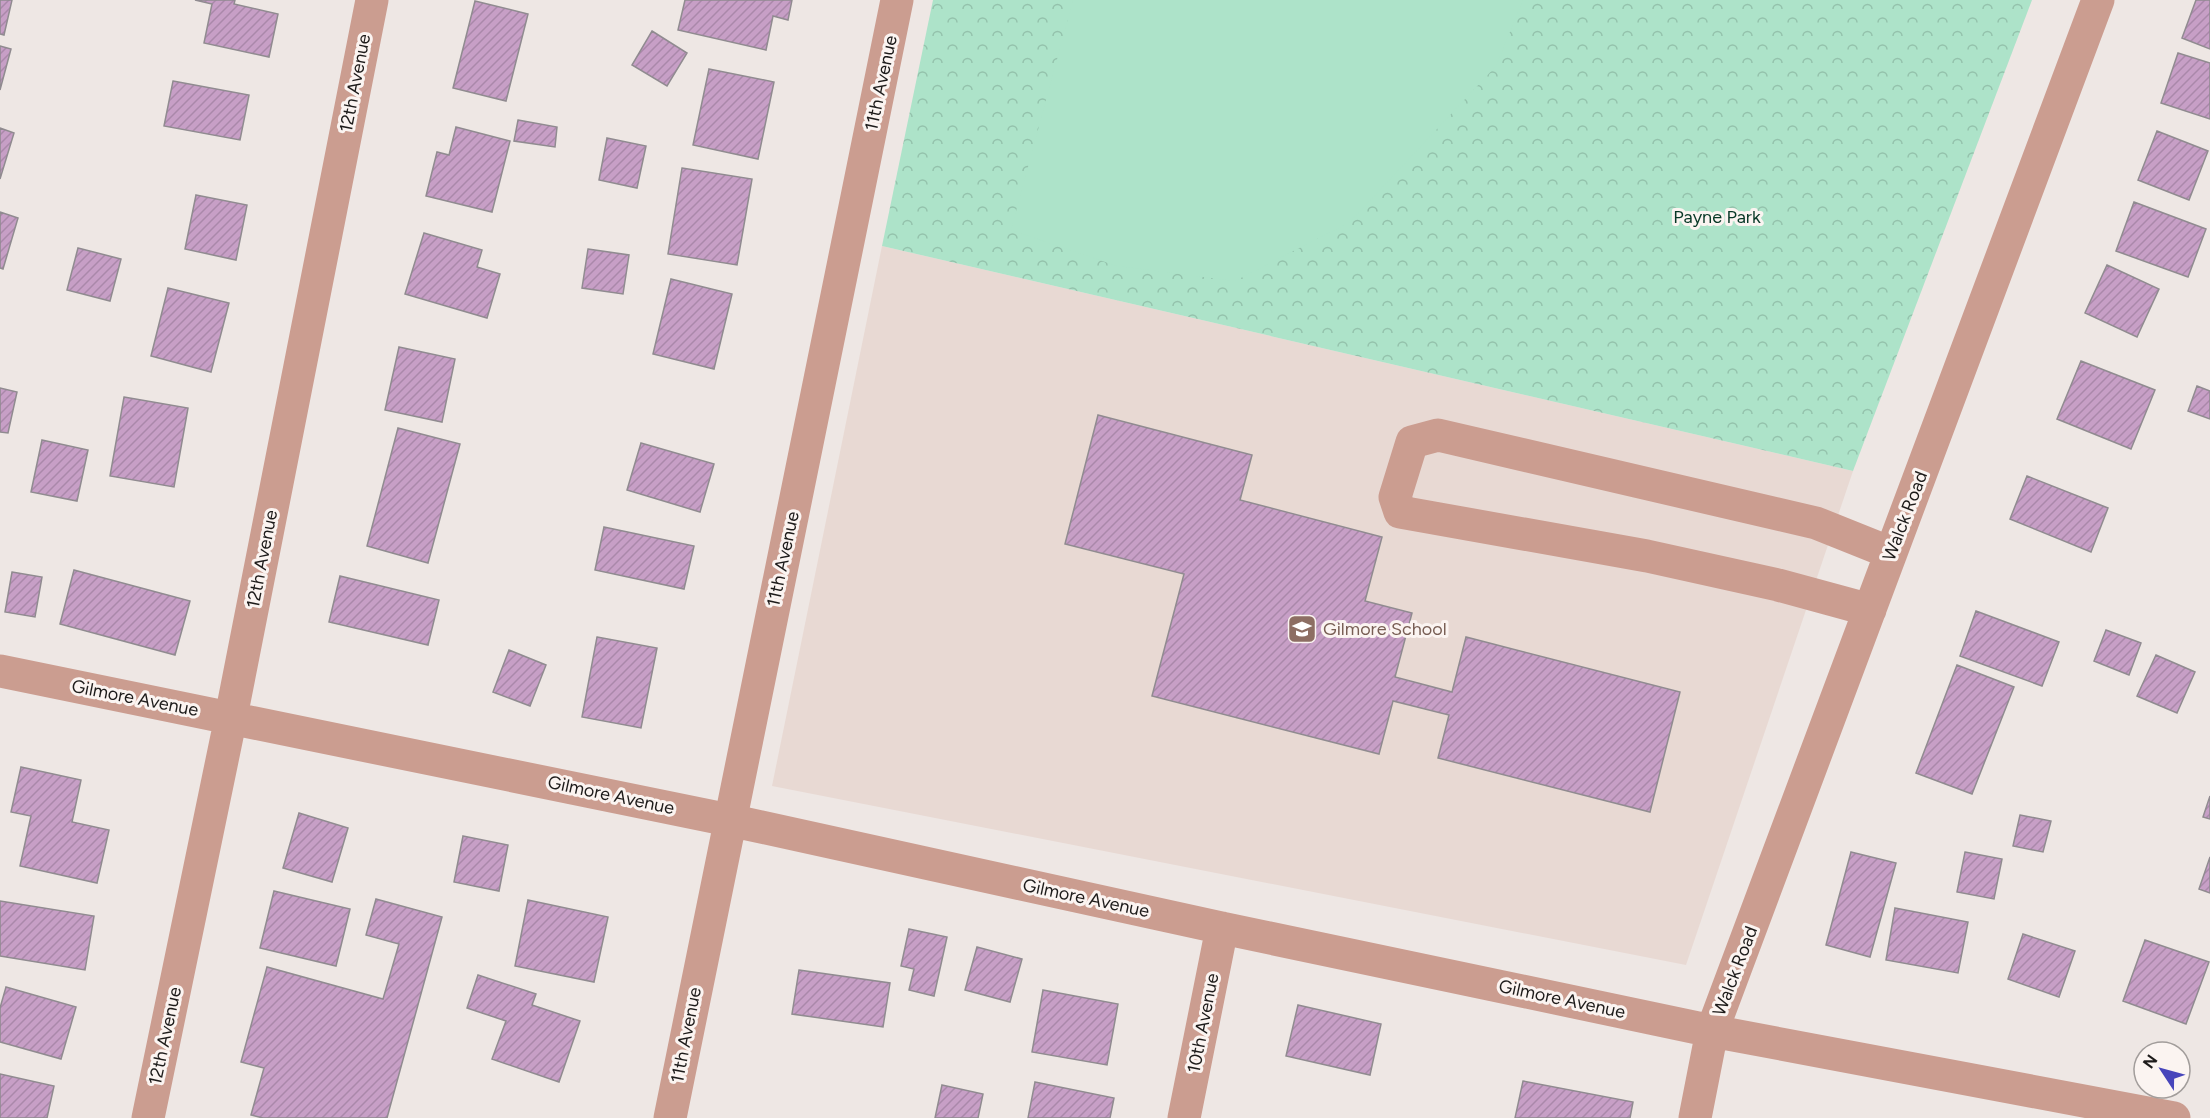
<svg xmlns="http://www.w3.org/2000/svg" width="2210" height="1118" viewBox="0 0 2210 1118" font-family="Figtree,sans-serif">
  <defs>
    <pattern id="forest-crowns" width="20" height="18" patternUnits="userSpaceOnUse" patternTransform="scale(1.5)"><rect width="20" height="18" fill="#ade3c9"/><path d="M2 6a3 3 0 1 1 6 0M12 15a3 3 0 1 1 6 0" fill="none" stroke="#94c2ac"/></pattern>
    <pattern id="building-hatch" width="6" height="6" patternUnits="userSpaceOnUse" patternTransform="scale(1.5)"><rect width="6" height="6" fill="#c79fc6"/><path d="M-1 1l2-2M0 6l6-6M5 7l2-2" fill="none" stroke="#a8a"/></pattern>
  </defs>
  <rect width="100%" height="100%" fill="#eee7e4"/>
  <path fill="#e8d9d3" d="M882 246 1853 471 1686 965 772 786Z"/>
  <path fill="url(#forest-crowns)" d="M933 0H2032L1853 471 882 246Z"/>
  <path fill="#ade3c9" d="M1073 0H1523L1496 66 1350 222 1235 281 1117 266 1011 230Z"/>
  <path fill="url(#building-hatch)" stroke="#908b90" stroke-width="1.5" d="M0 0H12L4 35 0 34Z
    M195 0H235L234 4 278 14 269 57 204 43 212 4Z
    M685 0H792L788 20 773 16 766 50 678 30Z
    M2196 0H2210V49L2182 38Z
    M475 1 528 14 506 101 453 88Z
    M652 31 687 53 667 86 632 65Z
    M0 46 11 49 0 90Z
    M2178 53 2210 63V119L2161 103Z
    M709 69 774 82 758 159 693 145Z
    M173 81 249 95 240 140 164 126Z
    M518 120 557 127 555 147 514 141Z
    M456 127 510 141 492 212 426 196 437 152 449 155Z
    M0 128 14 133 0 179Z
    M2157 131 2208 151 2189 200 2138 180Z
    M607 138 646 146 637 188 599 180Z
    M682 168 752 179 737 265 668 254Z
    M196 195 247 205 236 260 185 249Z
    M2134 202 2206 229 2188 277 2116 251Z
    M0 212 18 218 3 269 0 268Z
    M424 233 482 250 477 267 500 274 487 318 405 294Z
    M78 248 121 259 110 301 67 290Z
    M588 249 629 255 623 294 582 288Z
    M2107 265 2159 289 2137 337 2085 313Z
    M671 279 732 294 714 369 653 354Z
    M168 288 229 303 211 372 151 356Z
    M399 347 455 359 442 422 385 410Z
    M2081 361 2155 390 2131 449 2057 419Z
    M2197 386 2210 391V419L2188 411Z
    M0 388 17 392 8 433 0 432Z
    M124 397 188 408 174 487 110 476Z
    M1098 415 1252 455 1240 500 1382 537 1365 601 1412 613 1395 677 1452 692 1466 637 1680 692 1650 812 1438 758 1449 715 1393 701 1379 754 1152 696 1184 574 1065 544Z
    M398 428 460 444 428 563 367 546Z
    M42 440 88 450 77 501 31 492Z
    M641 443 714 464 700 512 627 490Z
    M2027 476 2108 508 2091 552 2010 519Z
    M604 527 694 546 684 589 595 570Z
    M74 570 190 601 175 655 60 624Z
    M12 572 42 577 35 617 5 612Z
    M340 576 439 600 428 645 329 622Z
    M1976 611 2059 642 2042 686 1960 656Z
    M2106 630 2141 643 2129 675 2094 661Z
    M597 637 657 648 641 728 582 717Z
    M509 650 546 665 530 706 493 692Z
    M2156 655 2195 672 2177 713 2137 696Z
    M1957 665 2014 687 1972 794 1916 773Z
    M21 767 81 780 72 822 109 830 97 883 20 866 31 816 11 812Z
    M2210 796V819L2203 817Z
    M299 813 348 828 332 882 283 868Z
    M2020 815 2051 821 2043 852 2013 846Z
    M463 836 508 845 499 891 454 882Z
    M1851 852 1896 863 1870 957 1826 945Z
    M1965 852 2002 859 1994 899 1957 892Z
    M2210 857V893L2199 889Z
    M274 891 350 909 336 966 260 948Z
    M376 899 442 917 387 1118H263L251 1115 264 1068 241 1062 267 967 383 999 399 944 366 935Z
    M528 900 608 917 594 982 515 966Z
    M0 901 94 916 85 970 0 956Z
    M1895 908 1968 922 1958 973 1886 960Z
    M909 929 947 937 934 996 909 990 914 969 901 966Z
    M2023 934 2075 951 2059 997 2008 979Z
    M2145 940 2209 962 2186 1024 2123 1001Z
    M977 947 1022 959 1010 1002 965 990Z
    M799 970 890 983 883 1027 792 1014Z
    M478 975 536 994 532 1005 580 1021 559 1082 492 1059 506 1021 467 1008Z
    M6 987 76 1007 61 1059 0 1042V1008Z
    M1043 990 1118 1004 1107 1065 1032 1052Z
    M1298 1005 1381 1024 1370 1075 1286 1056Z
    M0 1074 54 1086 47 1118H0Z
    M1523 1081 1633 1102 1630 1118H1515Z
    M1035 1082 1114 1098 1110 1118H1028Z
    M942 1085 983 1094 978 1118H935Z"/>
  <g fill="none" stroke-linecap="round" stroke-linejoin="round">
    <path stroke="#cb9d90" stroke-width="33" d="M1870 610 1778 585 1647 556 1400 512 1395 497 1412 442 1438 435 1816 523 1891 553
      M0 671 729 820 1222 928 1712 1031 2174 1118
      M148 1118 231 717 372 0
      M670 1118 897 0
      M1184 1118 1222 928
      M1695 1118 1712 1031 2098 0"/>
  </g>
  <defs>
    <g id="school-square" transform="scale(1.5)"><rect x="-9" y="-9" width="18" height="18" rx="4" fill="#8d6e63" stroke="#fbf4f1"/><path d="M0-5L7-2L0 1L-7-2ZM-4 1L0 2.5L4 1V4Q0 6-4 4Z" fill="#fff"/></g>
  </defs>
  <g fill-rule="evenodd">
    <use href="#school-square" x="1302" y="629"/>
  </g>
  <g text-anchor="middle" stroke-width="6" stroke-linejoin="round" paint-order="stroke">
    <g font-size="18" fill="#1d1b1a" stroke="#fbf4f1">
      <text transform="translate(355 83) rotate(-79)" y="6">12th Avenue</text>
      <text transform="translate(881 83) rotate(-78)" y="6">11th Avenue</text>
      <text transform="translate(1905 516) rotate(-69)" y="6">Walck Road</text>
      <text transform="translate(262 559) rotate(-79)" y="6">12th Avenue</text>
      <text transform="translate(783 559) rotate(-78)" y="6">11th Avenue</text>
      <text transform="translate(135 698) rotate(11)" y="6">Gilmore Avenue</text>
      <text transform="translate(611 795) rotate(12)" y="6">Gilmore Avenue</text>
      <text transform="translate(1086 898) rotate(12)" y="6">Gilmore Avenue</text>
      <text transform="translate(1735 971) rotate(-69)" y="6">Walck Road</text>
      <text transform="translate(1562 999) rotate(12)" y="6">Gilmore Avenue</text>
      <text transform="translate(1203 1023) rotate(-79)" y="6">10th Avenue</text>
      <text transform="translate(686 1035) rotate(-79)" y="6">11th Avenue</text>
      <text transform="translate(165 1036) rotate(-78)" y="6">12th Avenue</text>
    </g>
    <g font-size="18" fill="#073826" stroke="#fbf4f1">
      <text x="1717" y="223">Payne Park</text>
    </g>
    <g font-size="18" fill="#785e54" stroke="#fbf4f1" text-anchor="start">
      <text x="1323" y="635">Gilmore School</text>
    </g>
  </g>
  <g transform="translate(2162 1070) rotate(306)"><circle r="28" fill="#fbf4f1" stroke="#a29d9b" stroke-width="1.5"/>
  <path d="M0-4.5L10 22L0 15L-10 22Z" fill="#4745bb"/>
  <text y="-9" font-size="16" font-weight="bold" text-anchor="middle" fill="#1d1b1a">N</text>
  </g>
</svg>
